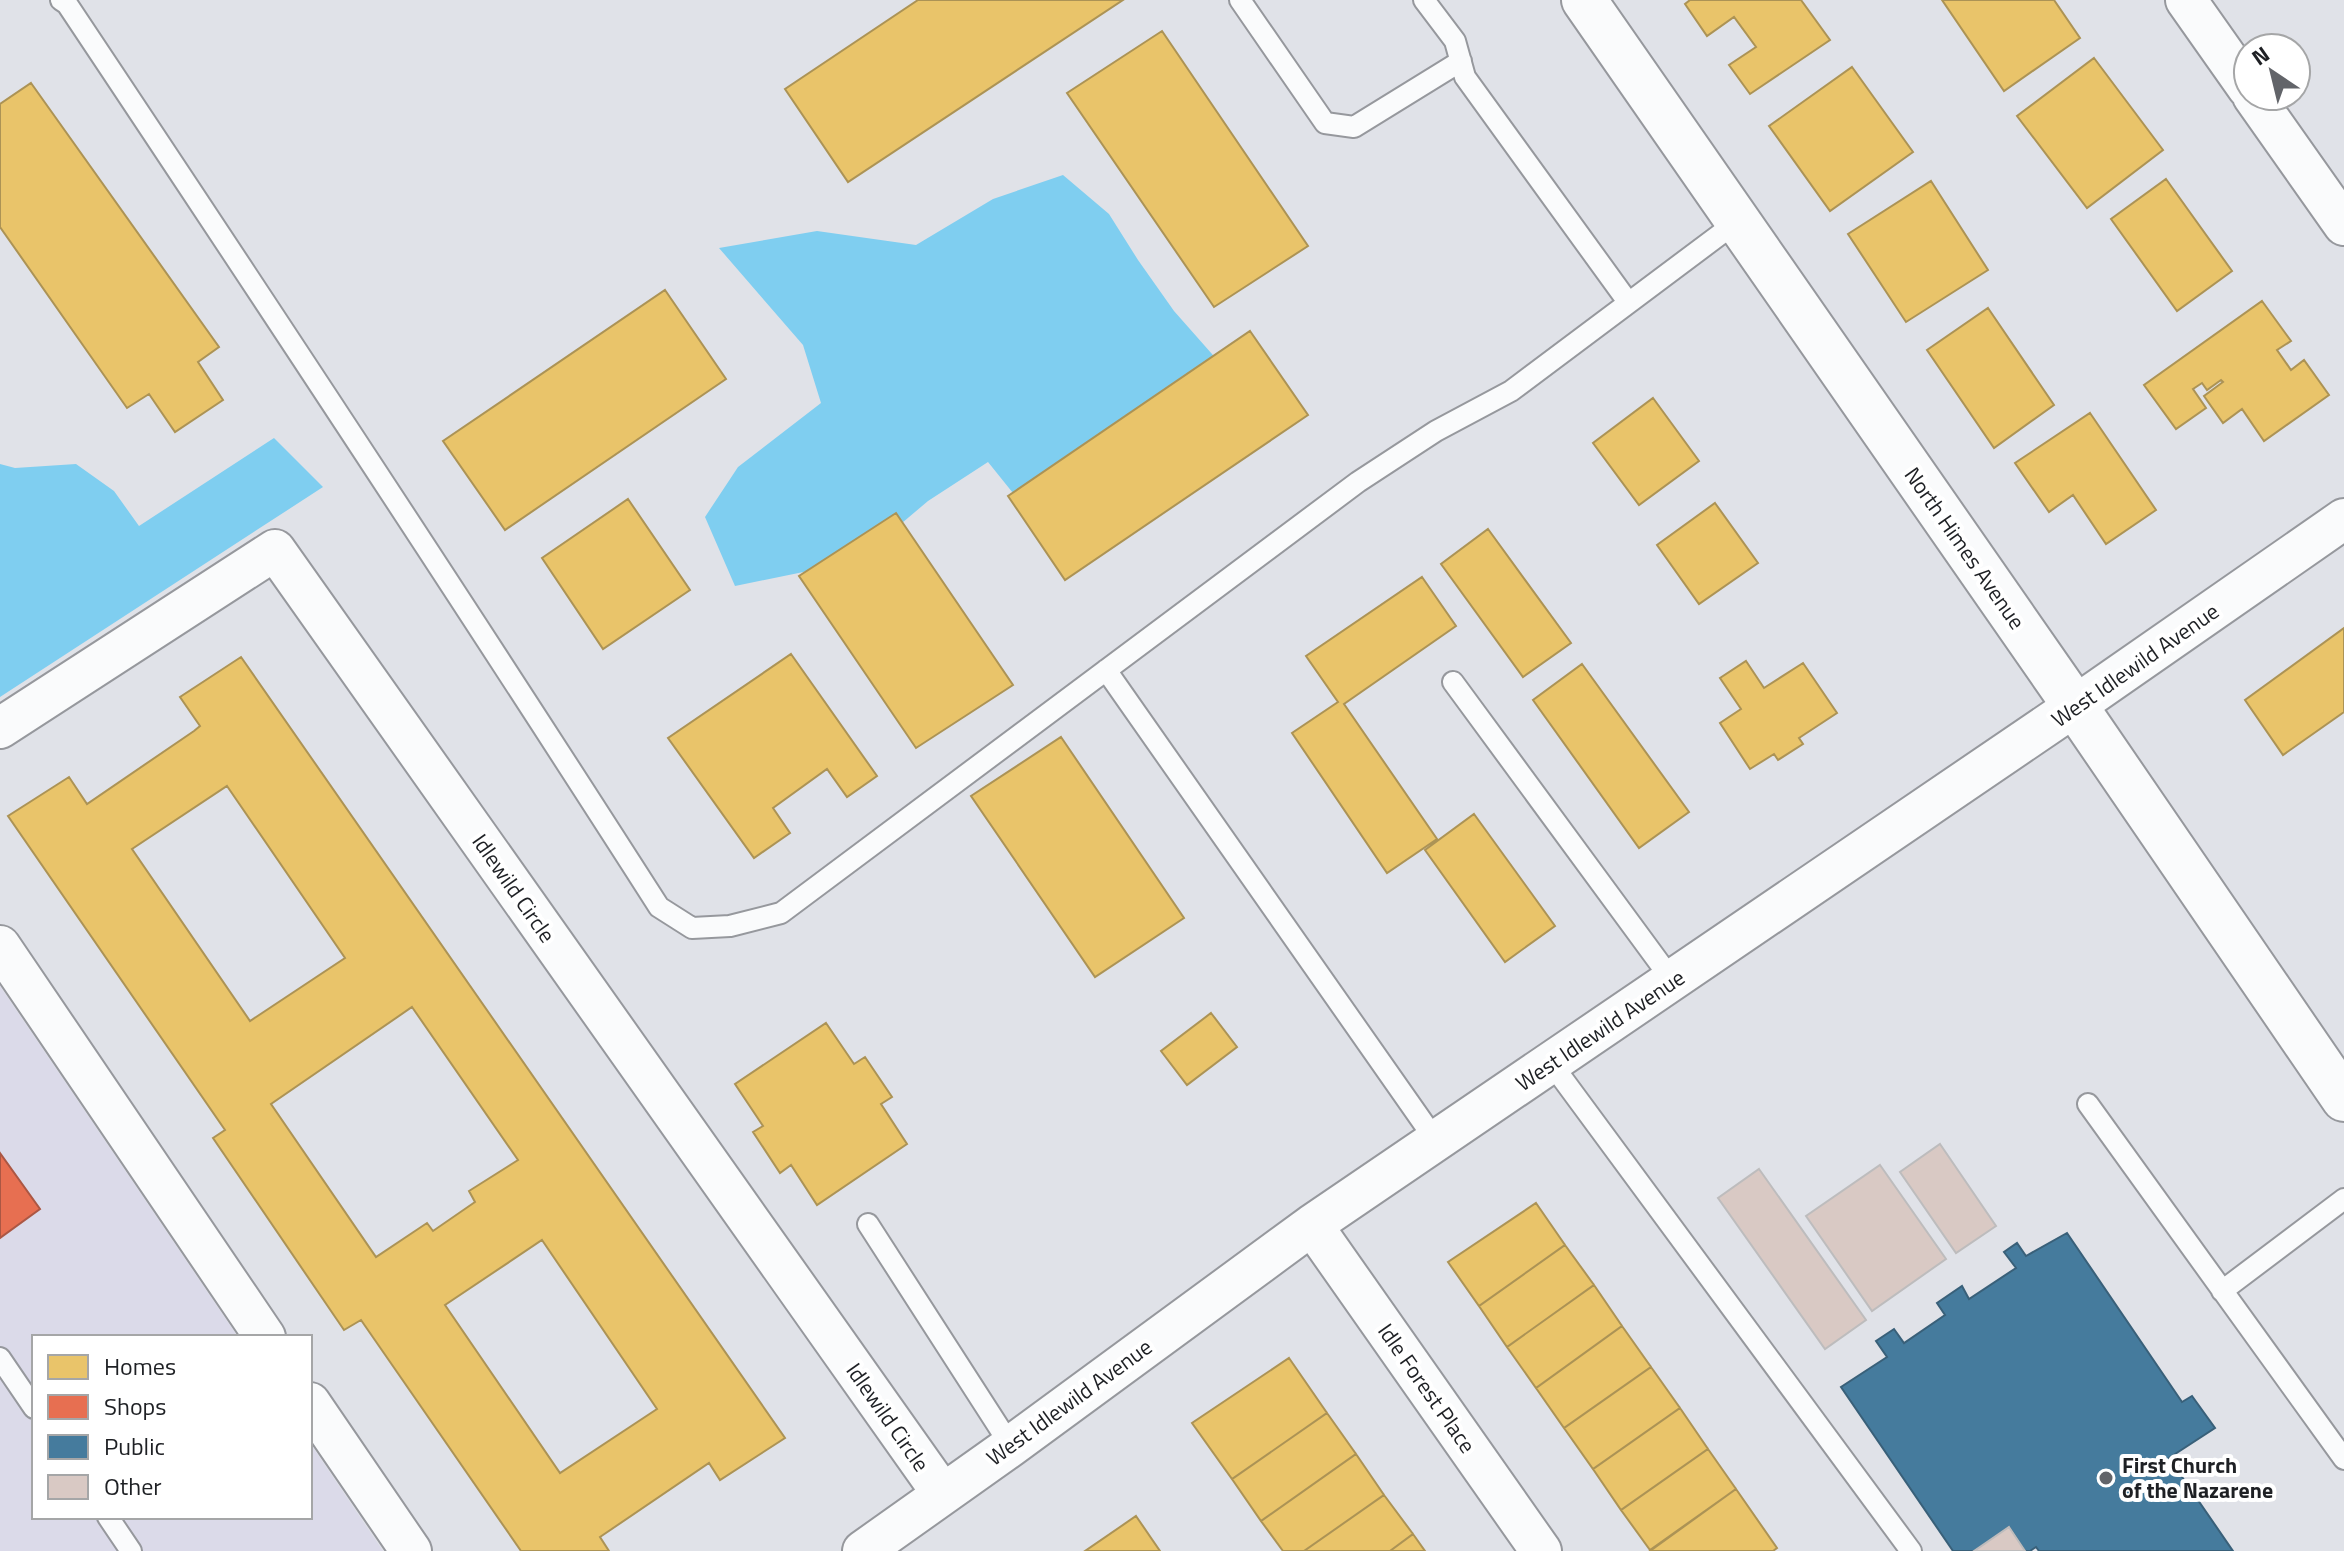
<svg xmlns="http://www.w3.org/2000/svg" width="2344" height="1551" viewBox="0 0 2344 1551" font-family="'Titillium Web',sans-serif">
  <rect width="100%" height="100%" fill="#e0e2e8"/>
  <path fill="#dbdae9" d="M0 986 238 1337H34V1517H310V1443L383 1551H0Z"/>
  <path fill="#7fcef0" d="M1063 175 1109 214 1138 260 1174 311 1227 371 1029 513 988 462 928 501 857 561 735 586 705 517 738 467 821 403 803 345 719 248 817 231 916 245 993 199Z
    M274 438 323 487 0 697V464L15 468 76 464 114 491 139 526Z"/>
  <path fill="#e9c46a" stroke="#ac9355" stroke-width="2" fill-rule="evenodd" d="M918 0H1123L848 182 785 89Z
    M1690 0H1801L1830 40 1750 94 1729 65 1756 47 1734 17 1707 36 1685 4Z
    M1942 0H2054L2080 38 2004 91Z
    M1162 31 1308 246 1214 307 1067 93Z
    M2094 58 2163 150 2087 208 2017 116Z
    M1852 67 1913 152 1830 211 1769 126Z
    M31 83 219 347 198 362 223 400 175 432 149 394 127 408 0 227V104Z
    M2166 179 2232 271 2177 311 2111 219Z
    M1931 181 1988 270 1906 322 1848 234Z
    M665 290 726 379 505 530 443 441Z
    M2262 301 2291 341 2277 350 2291 370 2304 360 2329 395 2264 441 2242 409 2223 423 2204 396 2223 382 2221 380 2207 390 2202 383 2193 389 2206 408 2176 429 2144 385Z
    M1988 308 2054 405 1994 448 1927 350Z
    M1250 331 1308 415 1065 580 1008 496Z
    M1653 398 1699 461 1639 505 1593 443Z
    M2090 413 2156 510 2106 544 2073 495 2049 512 2015 463Z
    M628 499 690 590 603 649 542 558Z
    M1715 503 1758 563 1699 604 1657 545Z
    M896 513 1013 685 916 748 799 576Z
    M1488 529 1571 643 1523 677 1441 564Z
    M1422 577 1456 626 1344 704 1437 839 1387 873 1292 733 1338 702 1306 656Z
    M2344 628V712L2283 755 2245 700Z
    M791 654 877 776 847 797 827 769 773 808 790 833 754 858 668 738Z
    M241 657 785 1438 720 1480 709 1463 600 1537 609 1551H521L361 1320 344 1330 213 1138 225 1130 8 816 69 777 87 804 194 731 200 726 180 697ZM227 786 345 958 250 1021 132 849ZM412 1007 518 1160 469 1191 475 1202 433 1231 427 1223 376 1257 271 1104ZM542 1240 657 1409 560 1473 445 1305Z
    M1746 661 1764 688 1803 663 1837 713 1799 738 1803 744 1778 760 1774 754 1750 769 1720 723 1741 709 1720 678Z
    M1582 664 1689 812 1639 848 1533 700Z
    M1061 737 1184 918 1095 977 971 796Z
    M1474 814 1555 926 1505 962 1425 850Z
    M1211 1013 1237 1047 1187 1085 1161 1051Z
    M826 1023 854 1064 865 1057 892 1097 881 1104 907 1144 817 1205 791 1165 780 1173 753 1132 763 1126 735 1084Z
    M1536 1203 1565 1245 1479 1306 1448 1262Z
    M1565 1245 1594 1285 1507 1347 1479 1306Z
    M1594 1285 1622 1326 1536 1388 1507 1347Z
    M1622 1326 1651 1367 1564 1428 1536 1388Z
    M1289 1358 1327 1413 1232 1479 1192 1423Z
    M1651 1367 1680 1408 1593 1469 1564 1428Z
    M1680 1408 1708 1449 1621 1510 1593 1469Z
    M1327 1413 1356 1454 1261 1521 1232 1479Z
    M1708 1449 1736 1489 1650 1550 1621 1510Z
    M1356 1454 1384 1495 1304 1551H1283L1261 1521Z
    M1736 1489 1777 1548 1773 1551H1650Z
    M1384 1495 1413 1534 1390 1551H1304Z
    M1136 1516 1160 1551H1085Z
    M1413 1534 1425 1551H1390Z"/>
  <path fill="#e76f51" stroke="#ab5744" stroke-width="2" d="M0 1153 40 1209 0 1238Z"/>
  <path fill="#457b9d" stroke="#396079" stroke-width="2" d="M2067 1233 2182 1402 2192 1396 2215 1428 2169 1458 2233 1551H2039L2036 1547 2030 1551H2025L2009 1527 1974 1551H1953L1841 1387 1887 1357 1876 1341 1894 1329 1904 1343 1945 1315 1937 1303 1962 1286 1969 1299 2016 1268 2004 1252 2017 1243 2026 1256Z"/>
  <path fill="#d9c9c4" stroke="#bdbcbd" stroke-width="2" d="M1940 1144 1996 1226 1956 1253 1900 1172Z
    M1880 1165 1946 1259 1872 1311 1806 1216Z
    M1759 1169 1866 1320 1825 1349 1718 1198Z
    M2009 1527 2025 1551H1974Z"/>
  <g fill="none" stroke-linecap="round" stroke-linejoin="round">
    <g stroke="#96989d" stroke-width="24">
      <path id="service" d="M61 0 67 4C267 304 465 604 659 907L692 928 730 926 781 913 1358 482 1436 431 1511 391 1738 221
        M1240 0 1325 123 1354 127 1461 61
        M1424 0 1455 41 1465 77 1628 302
        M1106 670 1436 1141
        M1453 682 1672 980
        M1551 1063 1911 1551
        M2088 1104 2344 1459
        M868 1224 1011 1446
        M2222 1291 2344 1199
        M0 1358 34 1408
        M108 1517 131 1551"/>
    </g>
    <g stroke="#96989d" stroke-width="44">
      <path id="minor" d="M2186 0 2248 88
        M2253 96 2344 225
        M0 728 275 550 942 1493
        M0 946 265 1337
        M1312 1225 1541 1551
        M310 1403 411 1551
        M863 1551 1011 1446 1312 1225 2075 706 2344 519"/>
    </g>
    <g stroke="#96989d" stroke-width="48">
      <path id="tertiary" d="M1584 0 2075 706 2344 1099"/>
    </g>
    <use href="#service" stroke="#fafbfc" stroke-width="20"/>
    <use href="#minor" stroke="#fafbfc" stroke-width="40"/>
    <use href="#tertiary" stroke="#fafbfc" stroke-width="44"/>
  </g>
  <circle fill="#626469" stroke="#fff" stroke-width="3" cx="2106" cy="1478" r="8"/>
  <g text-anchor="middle" stroke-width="8" stroke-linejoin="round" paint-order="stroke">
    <g font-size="22" fill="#1e2024" stroke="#fff">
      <text transform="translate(1965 548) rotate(55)" y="8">North Himes Avenue</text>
      <text transform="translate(2135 665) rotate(-35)" y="8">West Idlewild Avenue</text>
      <text transform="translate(514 888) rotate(55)" y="8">Idlewild Circle</text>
      <text transform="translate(1600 1030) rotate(-34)" y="8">West Idlewild Avenue</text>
      <text transform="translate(1427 1388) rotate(55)" y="8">Idle Forest Place</text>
      <text transform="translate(1069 1402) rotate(-36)" y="8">West Idlewild Avenue</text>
      <text transform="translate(888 1417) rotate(55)" y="8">Idlewild Circle</text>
    </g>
    <g font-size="22" font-weight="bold" fill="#1e2024" stroke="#fff" text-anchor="start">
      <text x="2122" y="1473">First Church<tspan x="2122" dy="25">of the Nazarene</tspan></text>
    </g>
  </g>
  <rect x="32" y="1335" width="280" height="184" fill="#ffffff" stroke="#a5a6a7" stroke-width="2"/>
  <rect x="48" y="1355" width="40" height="24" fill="#e9c46a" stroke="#a5a6a7" stroke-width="2"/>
  <text x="104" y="1375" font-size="24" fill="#1e2024">Homes</text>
  <rect x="48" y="1395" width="40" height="24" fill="#e76f51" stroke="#a5a6a7" stroke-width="2"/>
  <text x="104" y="1415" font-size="24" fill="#1e2024">Shops</text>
  <rect x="48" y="1435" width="40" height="24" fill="#457b9d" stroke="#a5a6a7" stroke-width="2"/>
  <text x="104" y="1455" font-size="24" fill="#1e2024">Public</text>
  <rect x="48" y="1475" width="40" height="24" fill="#d9c9c4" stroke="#a5a6a7" stroke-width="2"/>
  <text x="104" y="1495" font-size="24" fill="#1e2024">Other</text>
  <g transform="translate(2272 72) rotate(325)"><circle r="38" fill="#ffffff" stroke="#a5a6a7" stroke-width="2"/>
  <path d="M0-6L14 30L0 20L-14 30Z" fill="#626469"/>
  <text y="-12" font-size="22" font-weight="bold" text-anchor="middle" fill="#1e2024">N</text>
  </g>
</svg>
